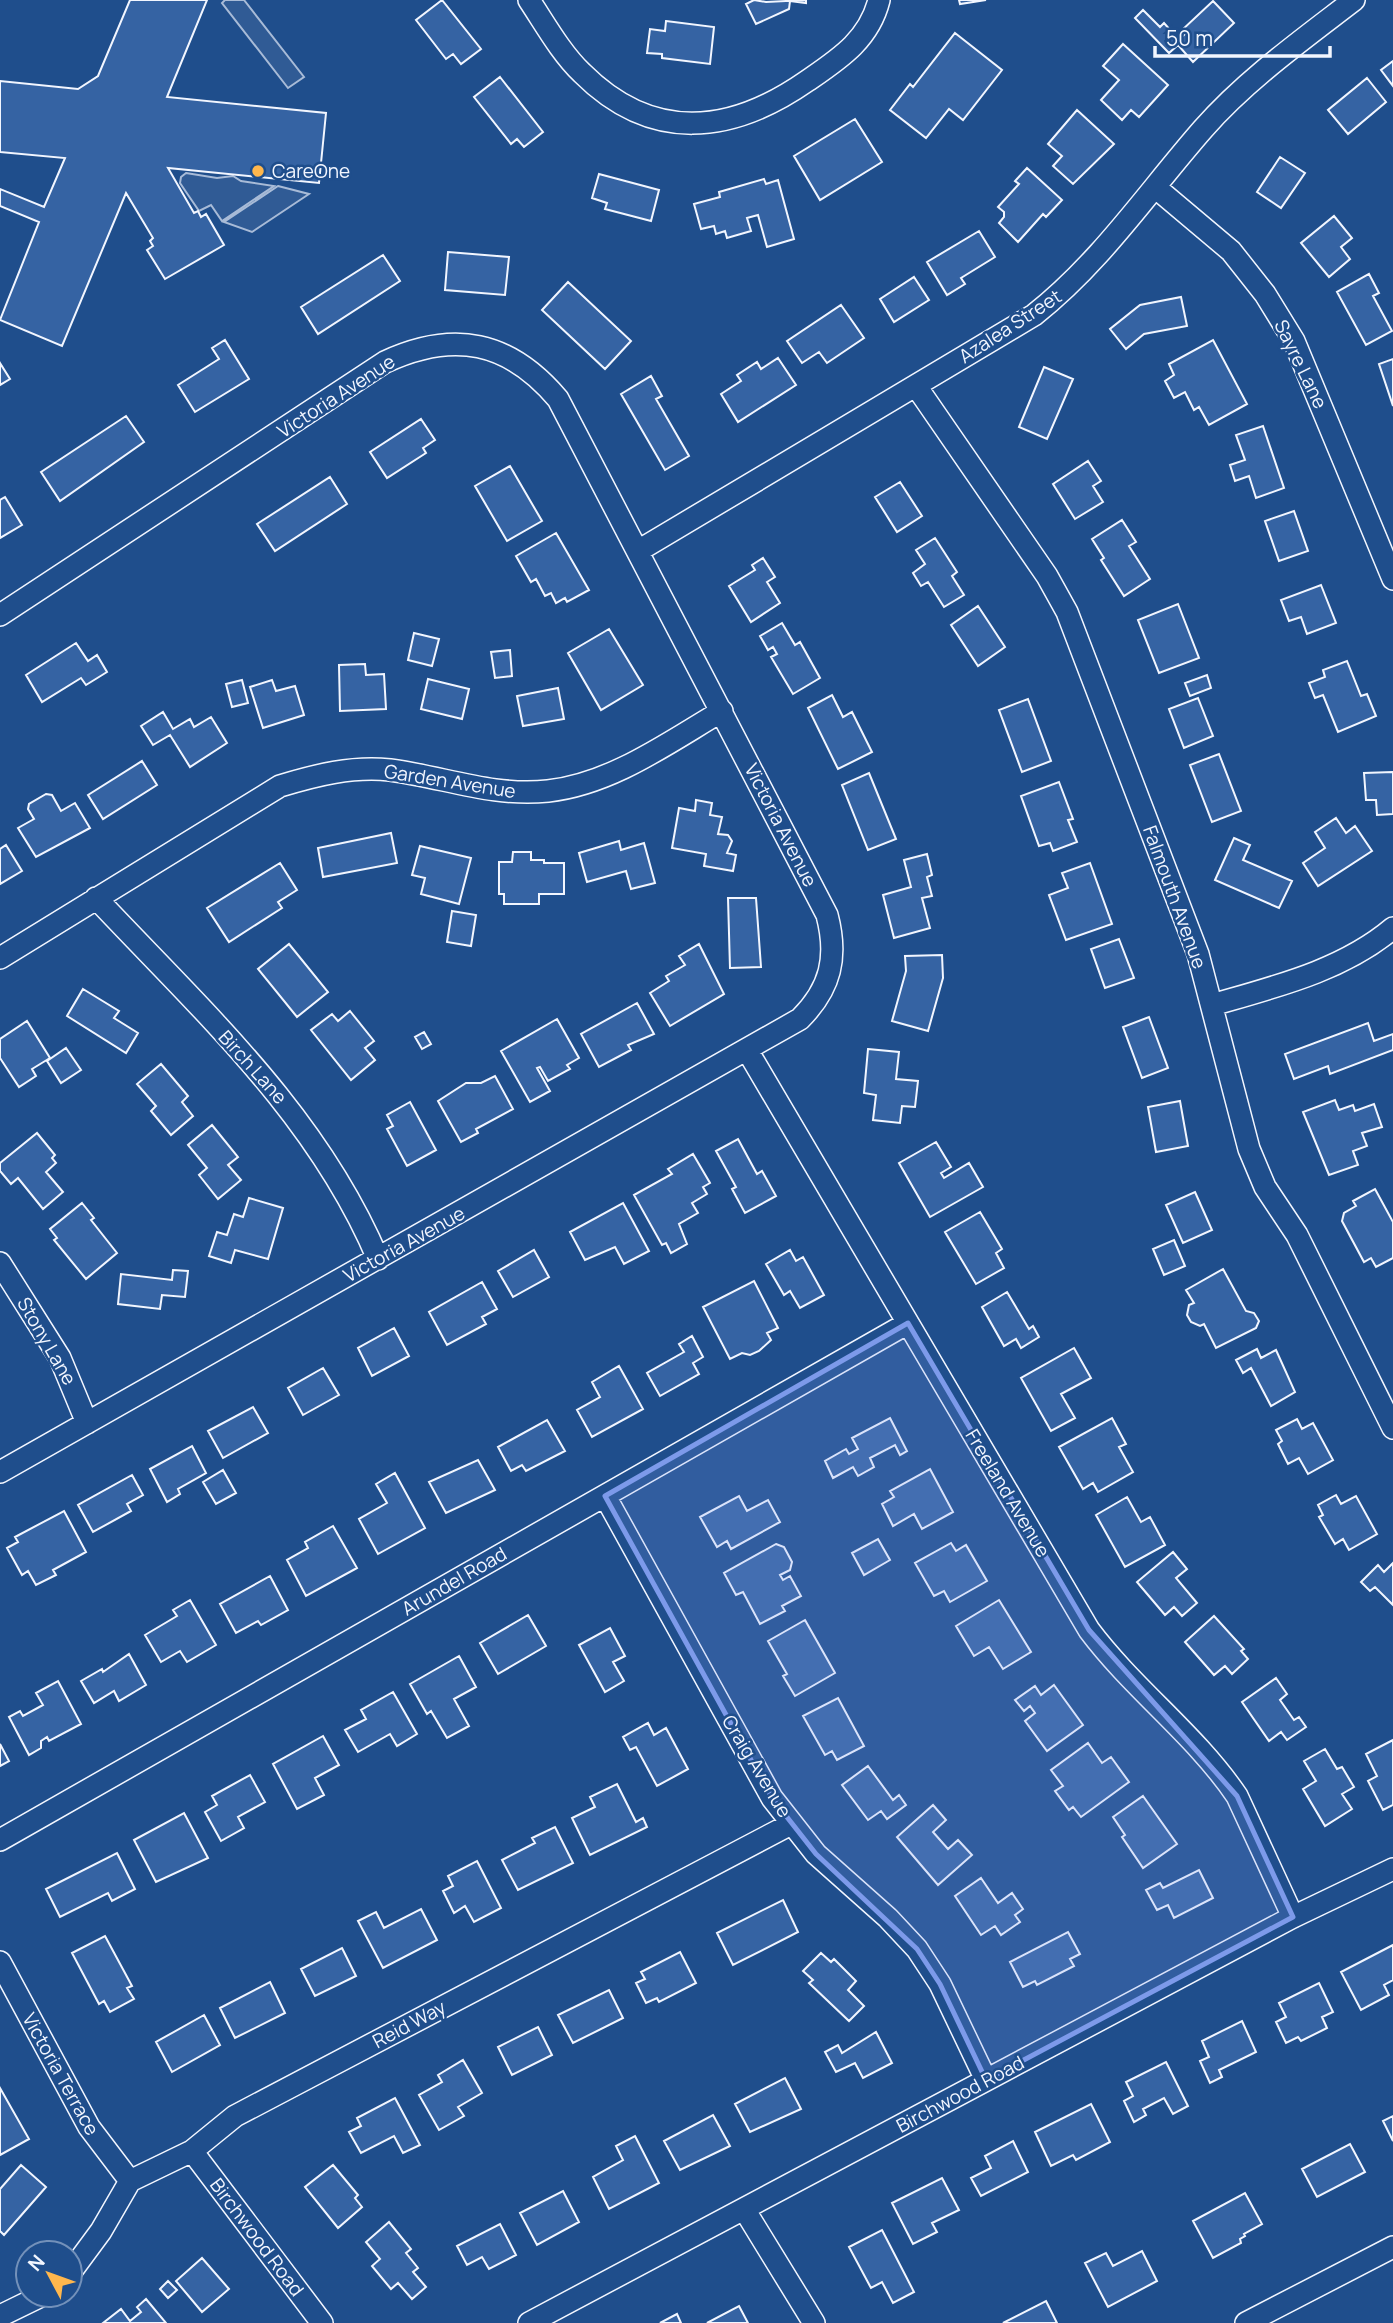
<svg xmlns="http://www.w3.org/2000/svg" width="1393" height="2323" viewBox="0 0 1393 2323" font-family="Manrope,sans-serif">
  <rect width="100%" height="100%" fill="#1f4e8c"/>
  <path fill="#305b95" stroke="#a8bbd7" stroke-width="2" d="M225 0H244L304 77 288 88 222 3Z
    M186 173 217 178 233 176 241 181 274 186 222 221 211 205 199 211 180 183 181 177Z
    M278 186 309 194 252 232 224 222Z"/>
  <path fill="#3563a3" stroke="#f2f6ff" stroke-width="2" d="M130 0H207L167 97 326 113 319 183 168 168 194 213 198 211 201 217 206 214 224 245 165 279 147 250 153 246 150 241 153 238 126 193 62 346 0 320 39 222 0 206V189L44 207 65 158 0 152V81L78 89 98 76Z
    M442 0 481 49 461 64 453 54 446 59 416 20Z
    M754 0 766 2 806 0V3L790 1 789 9 756 24 746 4Z
    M959 0H986L960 4Z
    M1213 1 1234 23 1193 62 1178 45 1169 53 1135 18 1143 10 1160 27 1164 23 1179 40 1185 34 1182 30Z
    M666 21 714 27 710 64 662 58V54L647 53 650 29 665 31Z
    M955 33 1002 70 963 120 949 109 926 138 890 110 910 84 913 87Z
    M1123 44 1168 85 1139 117 1131 110 1122 120 1101 100 1119 80 1103 66Z
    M1393 61V86L1381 70Z
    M500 77 543 132 524 147 517 139 511 144 474 97Z
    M1367 78 1386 102 1348 134 1328 110Z
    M1077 110 1114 144 1073 184 1053 166 1062 156 1048 144Z
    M855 119 882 162 820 200 794 156Z
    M1280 157 1305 173 1281 208 1257 192Z
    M1027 168 1062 200 1046 217 1043 214 1018 242 999 223 1004 217V212L998 207 1019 184 1015 181Z
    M599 174 659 190 651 221 605 209 607 203 592 198Z
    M764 179 766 184 778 180 794 239 767 247 758 215 747 218 751 231 727 238 725 231 716 234 714 226 701 229 694 204 720 197 719 192Z
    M1334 216 1352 238 1341 247 1350 259 1329 277 1301 243Z
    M979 231 995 257 961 278 965 284 947 295 927 262Z
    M448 252 509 257 505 295 445 290Z
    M383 255 400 281 318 334 301 307Z
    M1369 274 1379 293 1373 296 1392 331 1366 345 1337 292Z
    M914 277 929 300 894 322 880 299Z
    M568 282 631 341 605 369 542 310Z
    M1181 297 1187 326 1144 334 1126 349 1110 329 1140 305Z
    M841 305 864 338 827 363 819 352 802 363 787 341Z
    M225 340 249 379 195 412 178 385 219 359 212 348Z
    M1213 340 1247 404 1209 425 1199 407 1194 410 1185 392 1174 398 1165 381 1174 375 1169 364Z
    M778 358 796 385 738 422 721 394 741 381 737 375 757 362 761 369Z
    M1393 359V406L1379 364Z
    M0 363 10 379 0 385Z
    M1044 367 1073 379 1047 439 1019 427Z
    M651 376 662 396 656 399 689 456 665 470 621 394Z
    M126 416 144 442 60 501 41 472Z
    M421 419 435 440 423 448 426 453 387 478 370 452Z
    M1263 426 1284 488 1256 498 1249 476 1235 481 1230 465 1245 460 1236 435Z
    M1088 461 1101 481 1093 486 1103 502 1075 519 1053 484Z
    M510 466 542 521 507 541 475 486Z
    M330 477 347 504 275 551 257 524Z
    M900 482 922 516 897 532 875 497Z
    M5 497 22 525 0 538V500Z
    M1294 511 1308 551 1279 561 1265 521Z
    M1122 520 1136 542 1129 546 1150 579 1124 596 1101 560 1104 558 1092 539Z
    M556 533 589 590 567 602 565 598 556 603 551 593 545 596 536 579 531 582 516 556Z
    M935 538 957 572 952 576 964 595 944 607 928 582 921 586 913 573 925 564 916 550Z
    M763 558 775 577 767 582 780 603 751 622 729 586 755 570 752 565Z
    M1321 585 1336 623 1307 634 1301 617 1289 621 1281 600Z
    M1178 604 1199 658 1159 673 1138 620Z
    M978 606 1005 647 978 666 951 625Z
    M782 623 795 645 800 642 820 678 793 694 771 657 777 654 773 647 768 650 760 636Z
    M609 629 643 685 601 710 568 653Z
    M414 633 439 639 432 666 408 660Z
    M76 643 88 661 97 655 107 672 86 685 81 678 42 702 26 675Z
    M510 650 512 676 495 678 491 652Z
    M1347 661 1361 696 1367 694 1376 716 1338 732 1323 695 1315 698 1309 683 1325 677 1323 670Z
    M365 664 366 675 384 674 386 709 340 711 339 665Z
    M1207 675 1211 688 1190 696 1185 683Z
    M428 679 469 689 462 719 421 709Z
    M242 680 248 703 232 707 226 684Z
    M272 680 276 691 295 686 304 715 263 728 250 687Z
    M558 688 564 719 523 726 517 696Z
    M832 695 843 717 852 712 872 752 838 769 808 708Z
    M1198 698 1213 736 1184 748 1169 709Z
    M1028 699 1051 761 1022 772 999 710Z
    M163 712 173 729 190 719 194 727 211 717 227 743 190 767 170 735 153 745 141 726Z
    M1219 754 1241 811 1212 822 1190 765Z
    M142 761 157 785 103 819 88 795Z
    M1393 772V814L1377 815 1376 800H1366L1364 773Z
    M869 773 896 839 868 850 842 785Z
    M1059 782 1073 819 1068 820 1077 842 1053 851 1050 843 1039 846 1021 796Z
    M46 794 52 795 61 811 75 803 90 828 36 857 18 828 34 819 28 809 29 804Z
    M696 800 712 803 710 815 722 817 718 834 728 835 732 841 727 853 736 855 733 871 704 866 706 854 672 848 679 808 695 811Z
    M1336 818 1346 833 1355 826 1372 851 1318 886 1303 863 1325 848 1315 832Z
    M391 833 397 863 323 877 318 848Z
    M1234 838 1250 845 1243 860 1292 881 1279 908 1215 880Z
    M619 841 621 850 644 843 655 883 631 889 626 871 587 882 579 853Z
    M6 845 22 871 0 884V849Z
    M420 846 471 858 459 904 421 894 425 878 412 875Z
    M513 852H531V860H544V863H564V894H539V904H504V894H499V862H512Z
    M927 854 932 875 927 877 932 896 922 898 930 928 894 938 883 895 911 887 904 860Z
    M280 863 297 890 278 902 282 908 229 942 207 908Z
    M1090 863 1112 924 1066 940 1049 895 1068 888 1062 873Z
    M728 898H756L761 967 730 968Z
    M452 911 476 915 471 946 447 942Z
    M1119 939 1134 978 1105 988 1091 949Z
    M289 944 328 992 297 1017 258 969Z
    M699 944 724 994 670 1026 650 993 669 981 666 976 685 965 679 956Z
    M942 955 943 978 928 1031 892 1021 906 971 905 956Z
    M83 989 119 1011 114 1018 138 1033 126 1053 67 1016Z
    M637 1003 654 1034 628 1045 631 1050 599 1067 581 1034Z
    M350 1011 374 1041 365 1048 375 1060 351 1080 311 1030 332 1014 338 1021Z
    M1149 1017 1168 1068 1142 1078 1123 1027Z
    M557 1019 579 1058 567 1065 570 1069 548 1081 540 1067 537 1068 550 1091 530 1102 501 1051Z
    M27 1021 50 1058 32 1069 36 1076 19 1087 0 1058V1039Z
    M1368 1023 1374 1041 1393 1034V1050L1330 1074 1328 1066 1294 1079 1285 1054Z
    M424 1032 431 1044 422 1049 415 1037Z
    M66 1048 81 1070 61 1083 47 1061Z
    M868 1049 899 1052 896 1079 918 1081 915 1107 902 1106 900 1123 873 1120 876 1095 864 1093Z
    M161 1064 188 1096 182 1102 193 1116 171 1135 151 1111 156 1106 137 1084Z
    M495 1076 513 1109 476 1129 478 1133 461 1142 438 1101 466 1083H481Z
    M1335 1100 1339 1110 1353 1105 1355 1111 1374 1104 1382 1127 1362 1133 1367 1146 1353 1151 1358 1165 1329 1175 1303 1112Z
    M1180 1101 1188 1146 1156 1152 1148 1107Z
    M410 1102 436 1150 407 1166 387 1129 393 1126 387 1115Z
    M212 1125 238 1157 228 1165 241 1180 218 1199 199 1175 207 1168 188 1145Z
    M37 1133 55 1155 52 1158 56 1163 46 1172 63 1192 43 1209 18 1178 11 1184 0 1171V1163Z
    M738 1139 757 1174 762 1171 776 1196 745 1213 732 1189 736 1187 716 1151Z
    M936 1142 951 1167 941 1173 944 1178 969 1163 983 1187 930 1217 899 1163Z
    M693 1154 710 1183 703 1187 707 1194 692 1203 698 1213 679 1224 687 1244 671 1253 666 1243 662 1245 634 1195 672 1174 668 1169Z
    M1375 1189 1393 1222V1258L1376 1267 1371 1258 1364 1262 1342 1221 1344 1213 1356 1206 1353 1201Z
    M1195 1192 1212 1230 1183 1243 1166 1205Z
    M249 1198 283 1208 268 1259 235 1250 231 1263 209 1256 217 1232 227 1235 234 1214 243 1217Z
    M82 1203 94 1218 91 1220 117 1253 86 1279 54 1240 57 1238 50 1229Z
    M623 1203 649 1251 624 1264 615 1247 585 1260 570 1232Z
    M980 1212 1002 1249 996 1253 1004 1268 976 1284 945 1232Z
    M1174 1240 1185 1266 1164 1275 1153 1249Z
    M534 1250 549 1277 513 1297 498 1271Z
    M790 1250 796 1261 803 1257 824 1295 800 1308 790 1291 784 1295 766 1264Z
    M1223 1269 1246 1311 1254 1313 1259 1321 1256 1328 1216 1348 1204 1324 1200 1326 1191 1322 1187 1315 1189 1305 1194 1303 1186 1290Z
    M173 1270 188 1271 185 1297 162 1295 160 1309 118 1304 121 1274 172 1280Z
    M754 1281 778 1328 767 1333 771 1340 759 1351 750 1355 742 1353 730 1359 703 1307Z
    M482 1282 497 1309 482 1317 486 1324 447 1345 429 1312Z
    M1007 1292 1029 1329 1033 1326 1039 1337 1021 1348 1016 1339 1004 1346 982 1307Z
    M394 1328 409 1356 372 1376 358 1348Z
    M692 1336 703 1357 693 1363 699 1374 660 1396 647 1373 684 1352 679 1344Z
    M1074 1348 1091 1378 1061 1394 1075 1418 1051 1431 1021 1378Z
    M1257 1349 1261 1358 1276 1350 1295 1392 1271 1406 1251 1368 1243 1373 1236 1360Z
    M619 1366 643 1409 592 1437 577 1410 600 1397 592 1382Z
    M323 1368 339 1395 303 1415 288 1388Z
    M253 1407 268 1433 223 1458 208 1431Z
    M890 1418 907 1451 900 1455 895 1445 870 1458 874 1467 858 1476 853 1467 833 1478 825 1461 846 1449 849 1454 858 1449 852 1438Z
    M1112 1418 1126 1444 1119 1447 1133 1472 1098 1492 1093 1483 1083 1489 1059 1447Z
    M1297 1419 1302 1429 1313 1423 1333 1460 1308 1474 1299 1458 1288 1464 1278 1444 1282 1441 1276 1430Z
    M547 1420 565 1451 526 1471 522 1465 511 1471 498 1447Z
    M192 1446 206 1473 178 1489 180 1494 167 1502 150 1469Z
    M478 1460 495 1490 446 1513 429 1482Z
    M930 1469 953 1512 922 1529 914 1514 893 1526 882 1504 894 1497 890 1491Z
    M223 1470 236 1493 216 1504 203 1482Z
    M395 1473 425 1528 378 1554 359 1519 387 1503 376 1484Z
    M132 1475 143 1495 127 1504 131 1511 93 1532 78 1505Z
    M1336 1495 1341 1504 1356 1496 1377 1534 1349 1550 1343 1539 1335 1544 1319 1517 1323 1515 1318 1505Z
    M739 1496 747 1511 768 1500 780 1522 731 1549 727 1541 717 1547 700 1517Z
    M1127 1497 1141 1522 1150 1517 1165 1545 1125 1567 1096 1515Z
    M64 1511 86 1552 53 1570 56 1575 36 1585 28 1571 22 1575 7 1548 18 1542 15 1537Z
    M333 1526 357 1568 306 1596 287 1560 308 1548 305 1542Z
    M878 1539 890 1560 864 1575 852 1553Z
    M951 1543 956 1551 966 1545 987 1581 950 1602 944 1591 934 1596 915 1563Z
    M776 1544 784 1547 792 1562 790 1570 780 1575 783 1580 790 1576 801 1596 782 1606 785 1611 760 1624 743 1592 736 1595 724 1573Z
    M1173 1552 1187 1569 1176 1578 1197 1603 1182 1616 1174 1607 1165 1615 1137 1582Z
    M1393 1563V1605L1375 1587 1370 1591 1361 1582 1378 1565 1384 1572Z
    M270 1576 288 1610 261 1625 258 1621 236 1633 220 1604Z
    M190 1600 216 1645 187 1662 180 1651 161 1662 145 1635 177 1616 173 1610Z
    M999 1600 1031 1652 1003 1669 989 1647 974 1656 956 1626Z
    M528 1615 546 1646 498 1674 480 1643Z
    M1214 1616 1244 1649 1241 1651 1248 1659 1232 1674 1225 1666 1214 1675 1185 1642Z
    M805 1620 835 1673 795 1696 783 1676 787 1674 768 1641Z
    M610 1628 625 1656 613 1662 624 1681 605 1692 579 1645Z
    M129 1654 146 1685 119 1701 114 1691 94 1703 81 1681 102 1669 103 1672Z
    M459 1656 476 1687 454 1699 469 1726 447 1738 431 1711 427 1714 410 1684Z
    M1276 1678 1287 1694 1280 1700 1294 1720 1299 1717 1306 1727 1287 1740 1281 1732 1269 1741 1242 1702Z
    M58 1681 81 1724 49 1741 47 1737 41 1741V1748L29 1755 9 1717 20 1711 23 1716 43 1705 36 1693Z
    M1054 1685 1083 1725 1047 1751 1025 1721 1035 1713 1030 1706 1024 1711 1015 1700 1035 1686 1041 1695Z
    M393 1692 417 1734 397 1746 390 1734 358 1752 345 1730 366 1719 361 1710Z
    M838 1698 864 1746 837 1760 832 1751 825 1755 803 1716Z
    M648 1723 654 1735 666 1728 688 1769 657 1786 636 1747 630 1750 623 1737Z
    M323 1736 339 1765 315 1778 324 1795 297 1809 273 1764Z
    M1393 1740V1805L1383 1810 1368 1781 1377 1776 1366 1754Z
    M1088 1743 1102 1763 1111 1757 1129 1782 1081 1817 1073 1807 1069 1810 1055 1791 1063 1786 1051 1770Z
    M0 1744 9 1761 0 1766Z
    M1325 1749 1337 1769 1342 1767 1354 1787 1342 1794 1352 1809 1325 1826 1303 1789 1316 1781 1304 1761Z
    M868 1766 893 1800 899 1795 906 1805 887 1819 881 1811 868 1820 842 1785Z
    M250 1775 265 1802 238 1817 244 1828 221 1841 205 1812 217 1805 212 1796Z
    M617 1784 636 1822 643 1818 647 1827 590 1855 572 1818 595 1807 590 1797Z
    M1143 1796 1177 1844 1143 1868 1122 1837 1125 1835 1113 1817Z
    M933 1805 946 1820 933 1832 948 1849 958 1840 972 1855 938 1885 897 1837Z
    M184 1813 208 1858 156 1882 134 1840Z
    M555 1827 573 1863 518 1890 502 1860 535 1843 532 1838Z
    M117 1853 135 1889 112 1901 108 1893 60 1917 46 1889Z
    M477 1861 501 1908 474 1922 465 1906 454 1913 443 1891 453 1886 448 1876Z
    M1199 1870 1213 1898 1174 1918 1168 1905 1157 1910 1146 1890 1160 1883 1163 1888Z
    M981 1878 998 1903 1012 1893 1023 1909 1015 1915 1020 1922 1001 1935 995 1926 981 1935 955 1896Z
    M783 1900 798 1932 733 1965 717 1933Z
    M421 1909 437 1940 383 1968 358 1921 376 1912 384 1928Z
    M1068 1932 1080 1954 1070 1959 1074 1966 1037 1985 1035 1981 1023 1987 1010 1962Z
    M105 1936 132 1986 127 1988 134 1999 110 2012 104 2001 99 2004 72 1953Z
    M1393 1945V1980L1384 1985 1389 1995 1361 2010 1341 1972Z
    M342 1948 356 1976 315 1996 301 1969Z
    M680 1952 696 1983 659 2002 657 1998 646 2003 636 1983 645 1979 641 1972Z
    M821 1953 831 1962 834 1959 856 1981 848 1990 864 2006 849 2021 809 1983 813 1980 803 1971Z
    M270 1982 285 2013 235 2038 220 2008Z
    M1319 1983 1333 2012 1322 2017 1327 2028 1301 2041 1298 2037 1286 2043 1276 2022 1286 2017 1279 2003Z
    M609 1990 623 2018 573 2043 558 2015Z
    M204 2015 220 2045 172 2072 156 2042Z
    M1242 2021 1256 2052 1219 2070 1222 2077 1210 2083 1200 2061 1209 2057 1202 2041Z
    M538 2027 552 2055 512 2075 498 2047Z
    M876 2032 892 2063 863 2078 855 2063 836 2072 825 2052 838 2045 842 2053Z
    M463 2060 482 2093 458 2107 464 2116 439 2130 419 2095 442 2082 438 2075Z
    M1166 2062 1188 2106 1173 2114 1164 2098 1143 2109 1146 2115 1134 2122 1124 2101 1133 2096 1126 2082Z
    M785 2078 801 2109 750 2132 735 2104Z
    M0 2088 29 2139 0 2155Z
    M395 2098 420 2145 403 2153 394 2136 361 2153 349 2132 361 2126 357 2118Z
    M1091 2104 1110 2142 1076 2160 1073 2155 1051 2166 1035 2132Z
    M713 2115 730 2146 680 2170 664 2141Z
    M1393 2116V2141L1383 2121Z
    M635 2136 659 2183 609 2209 593 2177 623 2160 616 2146Z
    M1013 2141 1028 2172 981 2196 971 2178 991 2168 985 2156Z
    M1350 2144 1365 2172 1317 2197 1302 2169Z
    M21 2165 46 2187 4 2235 0 2231V2189Z
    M333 2165 358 2195 355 2198 362 2207 338 2228 305 2187Z
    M942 2178 959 2210 932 2223 937 2232 913 2244 892 2203Z
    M563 2191 579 2222 537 2245 520 2213Z
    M1245 2193 1262 2224 1244 2234 1245 2236 1240 2239 1241 2243 1213 2258 1193 2221Z
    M389 2222 411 2249 406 2253 418 2268 413 2272 426 2287 412 2299 398 2283 391 2289 372 2266 380 2259 366 2242Z
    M500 2224 516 2255 489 2269 482 2257 467 2265 457 2246Z
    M882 2230 914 2292 893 2303 882 2282 871 2288 849 2247Z
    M1142 2251 1157 2281 1108 2307 1085 2263 1106 2253 1113 2266Z
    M202 2258 229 2289 202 2312 176 2281Z
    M168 2281 177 2290 168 2298 160 2289Z
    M146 2299 166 2323H103L121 2309 130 2321 141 2312 137 2307Z
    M1046 2301 1057 2323H1003Z
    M739 2306 748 2323H707Z
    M677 2314 681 2323H660Z"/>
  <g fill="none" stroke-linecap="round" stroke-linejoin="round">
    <g stroke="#f2f6ff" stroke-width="24">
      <path id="minor" d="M529 0C545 24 561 53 582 73 652 143 731 134 807 81 839 59 869 40 879 0
        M1155 187 1231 251 1265 294 1294 341 1393 579
        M916 386 1047 576 1067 612 1198 954 1249 1149 1265 1187 1297 1235 1393 1428
        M638 551 1034 315C1101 262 1147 193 1203 129 1246 80 1302 40 1354 0
        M0 615 385 362C454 330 509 341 558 399L827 915C838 957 831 988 800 1019L0 1472
        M96 898C201 1010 317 1114 378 1259
        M0 958 280 786C316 775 352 766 390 770 444 777 493 797 548 791 612 784 669 742 722 711
        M1212 1005C1274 987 1342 971 1393 928
        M747 1050 1089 1630C1134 1690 1195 1734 1237 1796L1293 1917
        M0 1263 60 1358 87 1423
        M605 1496 772 1798 816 1854 888 1918 917 1949 940 1984 986 2080
        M0 1840 908 1323
        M0 1962 89 2127 130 2181
        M192 2151 322 2323
        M744 2209 814 2323
        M70 2273 101 2231 130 2181 192 2151 235 2116 791 1824
        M0 2316 43 2295
        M529 2323 1293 1917 1393 1869
        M1246 2323 1393 2247"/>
    </g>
    <use href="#minor" stroke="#1f4e8c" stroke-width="21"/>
  </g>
  <path fill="#7d9aea" fill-opacity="0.2" stroke="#7d9aea" stroke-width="5" stroke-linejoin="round" d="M908 1323 1089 1630 1237 1796 1293 1917 986 2080 940 1984 917 1949 816 1854 772 1798 605 1496Z"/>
  <circle fill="#ffb74d" stroke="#1f4e8c" stroke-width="2.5" cx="258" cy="171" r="7"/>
  <g text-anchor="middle" stroke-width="5" stroke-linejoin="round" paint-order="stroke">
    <g font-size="19" fill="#f2f6ff" stroke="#1f4e8c" text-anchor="start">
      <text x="272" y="178">CareOne</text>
    </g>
    <g font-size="19" fill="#f2f6ff" stroke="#1f4e8c">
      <text transform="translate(1010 326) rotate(-33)" y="7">Azalea Street</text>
      <text transform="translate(1301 364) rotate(64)" y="7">Sayre Lane</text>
      <text transform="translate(336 396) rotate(-33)" y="7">Victoria Avenue</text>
      <text transform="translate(450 781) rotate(9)" y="7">Garden Avenue</text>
      <text transform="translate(781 825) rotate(63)" y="7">Victoria Avenue</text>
      <text transform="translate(1175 897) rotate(70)" y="7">Falmouth Avenue</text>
      <text transform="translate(253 1067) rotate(48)" y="7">Birch Lane</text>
      <text transform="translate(404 1244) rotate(-29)" y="7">Victoria Avenue</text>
      <text transform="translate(47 1341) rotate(60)" y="7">Stony Lane</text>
      <text transform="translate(1008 1493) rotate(59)" y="7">Freeland Avenue</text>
      <text transform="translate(454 1581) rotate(-30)" y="7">Arundel Road</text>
      <text transform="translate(757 1766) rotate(59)" y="7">Craig Avenue</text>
      <text transform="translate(409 2024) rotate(-28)" y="7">Reid Way</text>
      <text transform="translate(61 2074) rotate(61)" y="7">Victoria Terrace</text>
      <text transform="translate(960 2094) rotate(-28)" y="7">Birchwood Road</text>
      <text transform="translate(257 2237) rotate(53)" y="7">Birchwood Road</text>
    </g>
  </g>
  <g transform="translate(49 2274) rotate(311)"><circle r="33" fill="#1f4e8c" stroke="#7391ba" stroke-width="2"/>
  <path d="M0-5L12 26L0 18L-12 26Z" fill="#ffb74d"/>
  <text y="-10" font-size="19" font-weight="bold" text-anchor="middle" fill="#f2f6ff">N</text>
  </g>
  <path d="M1155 46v10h175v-10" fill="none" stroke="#f2f6ff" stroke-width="3.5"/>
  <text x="1166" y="46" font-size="21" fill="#f2f6ff" stroke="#1f4e8c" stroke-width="5" paint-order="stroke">50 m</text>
</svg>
